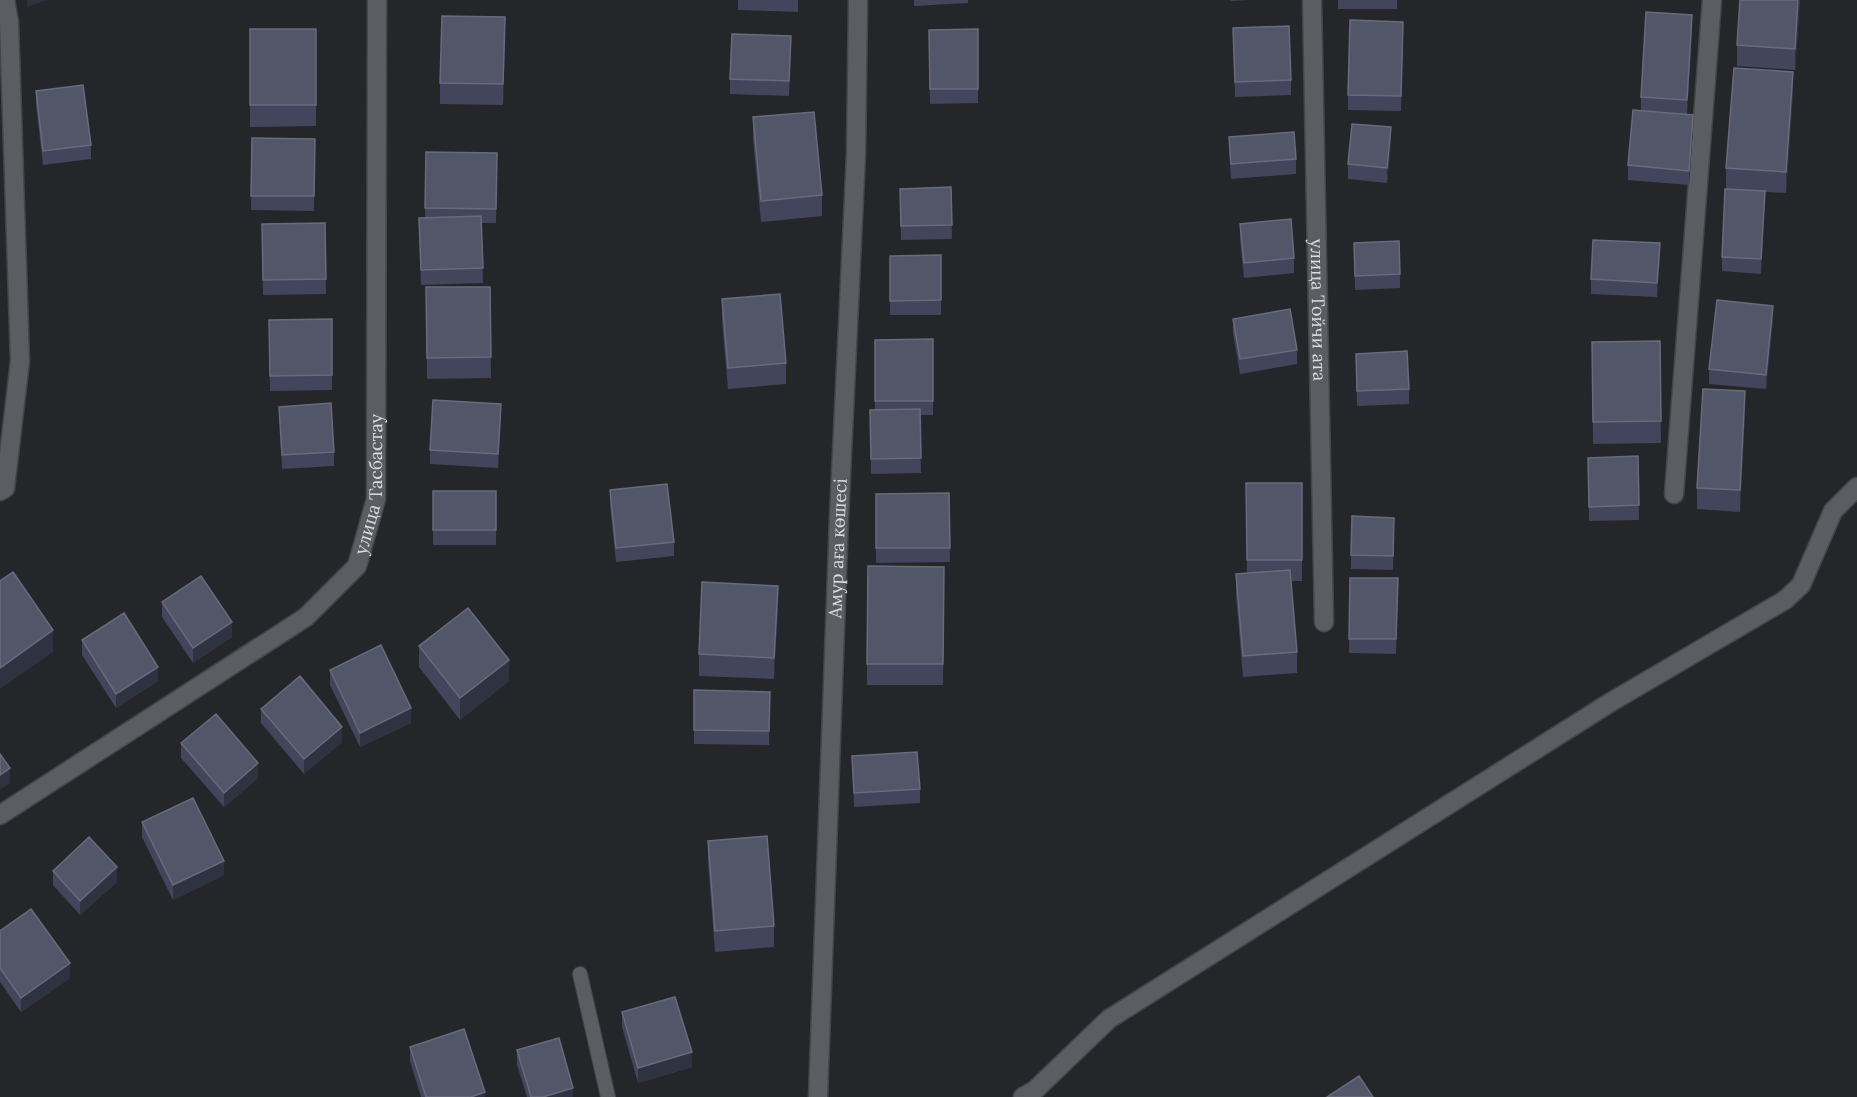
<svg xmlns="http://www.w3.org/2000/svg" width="1857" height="1097" viewBox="0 0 1857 1097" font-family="Lora,serif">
  <rect width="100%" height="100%" fill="#25262a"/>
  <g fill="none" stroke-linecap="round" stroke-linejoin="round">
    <g stroke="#444548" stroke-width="16">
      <path id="lane" d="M580 974 608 1097"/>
    </g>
    <g stroke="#444548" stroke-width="21">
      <g id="street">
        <path id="s1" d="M1312 0 1324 622"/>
        <path d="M0 491 5 488 20 361 9 22 5 0"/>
        <path d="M1674 494 1712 0"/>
        <path id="s2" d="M0 815 306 617 357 566 376 499 377 0"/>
        <path id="s3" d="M818 1097 839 517 856 154 858 0"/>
        <path d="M1023 1097 1035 1090 1109 1019 1611 702 1785 600 1801 585 1833 511 1857 487"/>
      </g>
    </g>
    <use href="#lane" stroke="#5b5d62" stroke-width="14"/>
    <use href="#street" stroke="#5b5d62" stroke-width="18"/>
  </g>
  <path fill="#42455b" d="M738 0H798V12L738 10Z
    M914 0H968V3L914 6Z
    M1230 0H1248L1231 1Z
    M1338 0H1397V9H1338Z
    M1740 0H1800L1795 70 1737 66V45Z
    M1233 28 1291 80V95L1235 97Z
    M250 29H316V126L250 127Z
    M978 29V103L930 104 929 30Z
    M1692 29 1687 114 1693 129 1689 185 1628 180V165L1641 110V97Z
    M1403 36 1401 111 1348 110V95Z
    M505 39 503 105 440 104V83Z
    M791 51 789 96 730 94V79Z
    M36 91 91 145V159L43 165 36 105Z
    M1793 93 1786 193 1765 192 1761 274 1722 271V257L1726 189V168Z
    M753 117 822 195V216L761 222 753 139Z
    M1229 137 1296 159V174L1231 179 1229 152Z
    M252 138 315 139 314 211 251 210Z
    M1391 142 1387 183 1348 179V164Z
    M426 152 497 153 496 223H481L483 283 421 285 419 218H425Z
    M951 187 952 239 901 240 900 189Z
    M325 223 326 294 263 295 262 224Z
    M1240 224 1294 258V273L1244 278 1240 239Z
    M1354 243 1400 274V288L1355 290Z
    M941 255V315H890V256Z
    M1660 258 1657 297 1591 294V279Z
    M426 287H490L491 378 427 379Z
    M722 299 786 363V384L728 389 722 321Z
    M332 319V390L270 391 269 320Z
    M1233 319 1297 350V364L1240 374 1233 333Z
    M1773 320 1766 389 1709 384V369Z
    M933 339V415H920L921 473 871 474 870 410H875V340Z
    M1660 341 1661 443 1593 444 1592 342Z
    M1356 354 1409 389V404L1357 406Z
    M279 407 334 452V466L282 469Z
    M1745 413 1740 512 1697 509V488Z
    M501 418 498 468 430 464V450Z
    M1638 456 1639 520 1589 521 1588 458Z
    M1246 483H1302V581H1291L1297 652V673L1243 677 1236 595V574L1247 573Z
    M610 490 674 542V556L616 562 610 505Z
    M433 491H496V545H433Z
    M949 493 950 562 876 563V494Z
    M1394 533 1393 570 1351 569V555Z
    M944 567 943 685H867V664Z
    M1350 578H1398L1396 654 1349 653Z
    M162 602 232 637 193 663 162 617Z
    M778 607 774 679 699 676V654Z
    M82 640 158 681 116 708 82 655Z
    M419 646 509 681 460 720 419 667Z
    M330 670 411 723 360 747 330 685Z
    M694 690 770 692 769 745 694 744Z
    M261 709 342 742 304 774 261 723Z
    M181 743 258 778 224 807 181 758Z
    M852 756 920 789V803L854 807Z
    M142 822 224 875 173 900 142 837Z
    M708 841 774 926V947L715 952 708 862Z
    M53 871 117 882 80 915 53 885Z
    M0 931 70 978 21 1012 0 982Z
    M622 1012 692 1067 638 1083 622 1027Z
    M410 1047 485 1097H421L410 1061Z
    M517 1050 573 1097H527L517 1065Z"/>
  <path fill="#2f3241" d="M27 0H47L27 7Z
    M1798 0H1800L1795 70V49Z
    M1692 15V29L1687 114V100Z
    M505 17V39L503 105V84Z
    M1793 72V93L1786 193V172Z
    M1693 115V129L1689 185V171Z
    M1391 127V142L1387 183V168Z
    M1765 191V206L1761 274V259Z
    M1660 243V258L1657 297V283Z
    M1773 306V320L1766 389V375Z
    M1745 391V413L1740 512V490Z
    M501 404V418L498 468V454Z
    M778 586V607L774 679V658Z
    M232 622V637L193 663V648Z
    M53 630V652L0 689V668Z
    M509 660V681L460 720V698Z
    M158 667V681L116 708V694Z
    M411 708V723L360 747V733Z
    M342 727V742L304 774V759Z
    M258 763V778L224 807V793Z
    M10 768V783L0 790V775Z
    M224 861V875L173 900V885Z
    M117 867V882L80 915V901Z
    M70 963V978L21 1012V998Z
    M692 1052V1067L638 1083V1068Z
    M573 1088V1097H543Z
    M485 1092V1097H471Z"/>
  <path fill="#525669" stroke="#686b7c" stroke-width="1.5" d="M1740 0H1798L1795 49 1737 45Z
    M1646 12 1692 15 1687 100 1641 97Z
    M442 16 505 17 503 84 440 83Z
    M1350 20 1403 22 1401 96 1348 95Z
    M1289 26 1291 80 1235 82 1233 28Z
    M250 29H316V105H250Z
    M978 29V89H930L929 30Z
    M732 34 791 36 789 81 730 79Z
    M1734 68 1793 72 1786 172 1726 168Z
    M83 85 91 145 43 151 36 91Z
    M1633 110 1693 115 1689 171 1628 165Z
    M814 112 822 195 761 201 753 117Z
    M1352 124 1391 127 1387 168 1348 164Z
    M1294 132 1296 159 1231 164 1229 137Z
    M252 138 315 139 314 196H251Z
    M426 152 497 153 496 209 425 208Z
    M951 187 952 225 901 226 900 189Z
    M1725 189 1765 191 1761 259 1722 257Z
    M481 216 483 268 421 270 419 218Z
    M1291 219 1294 258 1244 263 1240 224Z
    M325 223 326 279 263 280 262 224Z
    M1593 240 1660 243 1657 283 1591 279Z
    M1399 241 1400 274 1355 276 1354 243Z
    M941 255V300L890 301V256Z
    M426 287H490L491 357 427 358Z
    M780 294 786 363 728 368 722 299Z
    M1717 300 1773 306 1766 375 1709 369Z
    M1290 309 1297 350 1240 359 1233 319Z
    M332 319V375L270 376 269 320Z
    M933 339V401H875V340Z
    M1660 341 1661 421 1593 422 1592 342Z
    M1407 351 1409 389 1357 391 1356 354Z
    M1703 389 1745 391 1740 490 1697 488Z
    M433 400 501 404 498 454 430 450Z
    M331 403 334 452 282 455 279 407Z
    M920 409 921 458 871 459 870 410Z
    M1638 456 1639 505 1589 507 1588 458Z
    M1246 483H1302V560H1247Z
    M667 484 674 542 616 548 610 490Z
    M433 491H496V530H433Z
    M949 493 950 548H876V494Z
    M1352 516 1394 518 1393 556 1351 555Z
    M868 566 944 567 943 664H867Z
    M1290 570 1297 652 1243 656 1236 574Z
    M13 572 53 630 0 668V581Z
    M201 576 232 622 193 648 162 602Z
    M1350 578H1398L1396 639H1349Z
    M702 582 778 586 774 658 699 654Z
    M468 608 509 660 460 698 419 646Z
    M124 613 158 667 116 694 82 640Z
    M381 645 411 708 360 733 330 670Z
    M300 676 342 727 304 759 261 709Z
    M694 690 770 692 769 731 694 730Z
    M216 714 258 763 224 793 181 743Z
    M917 752 920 789 854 793 852 756Z
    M0 754 10 768 0 775Z
    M193 798 224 861 173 885 142 822Z
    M767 836 774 926 715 931 708 841Z
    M89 837 117 867 80 901 53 871Z
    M31 909 70 963 21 998 0 968V931Z
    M675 997 692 1052 638 1068 622 1012Z
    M464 1029 485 1092 471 1097H426L410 1047Z
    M559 1038 573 1088 543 1097H531L517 1050Z
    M1359 1076 1373 1097H1327Z"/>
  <g text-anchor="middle" stroke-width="4.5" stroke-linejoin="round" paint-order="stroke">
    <g font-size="18" fill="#dcdde0" stroke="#1c1d21">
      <text dy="6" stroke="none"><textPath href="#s1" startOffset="310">улица Тойчи ата</textPath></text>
      <text dy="6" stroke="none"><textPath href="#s2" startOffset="520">улица Тасбастау</textPath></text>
      <text dy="6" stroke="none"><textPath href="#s3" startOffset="549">Амур аға көшесі</textPath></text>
    </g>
  </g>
</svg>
